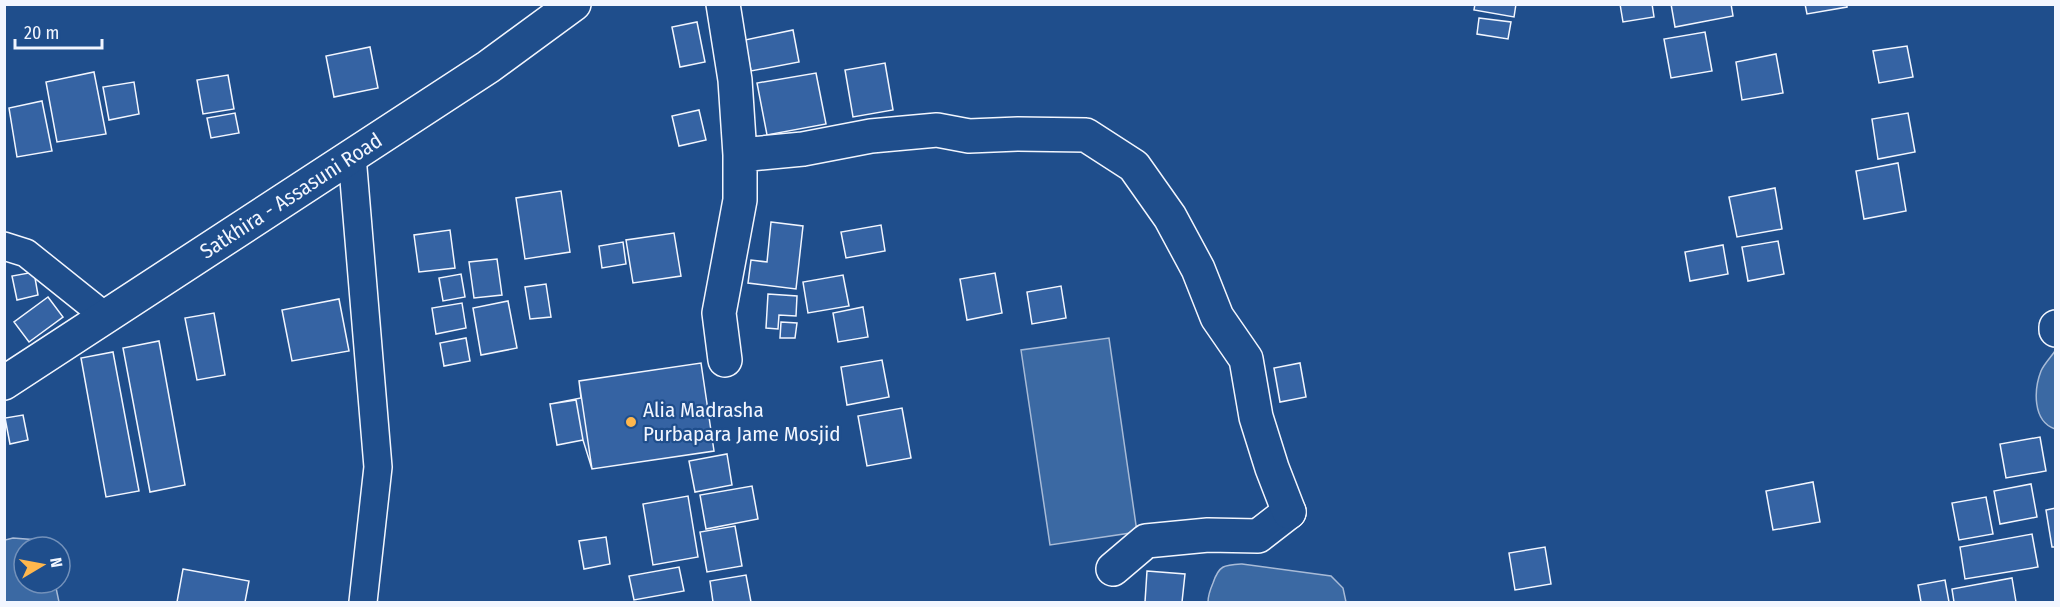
<svg xmlns="http://www.w3.org/2000/svg" width="2060" height="607" viewBox="0 0 2060 607" font-family="'Fira Sans Condensed',sans-serif">
  <rect width="100%" height="100%" fill="#1f4e8c"/>
  <path fill="#3b69a3" stroke="#a8bbd7" stroke-width="1.5" d="M1109 338 1137 532 1050 545 1021 350Z
    M2055 351V429C2032 421 2034 389 2041 371 2044 364 2051 357 2055 351Z
    M13 538 39 540 44 547H24V583H55L59 602H5V540Z
    M1242 564 1331 576 1343 588 1346 602H1208C1208 595 1210 590 1213 583 1219 565 1224 565 1242 564Z"/>
  <path fill="#3563a3" stroke="#f2f6ff" stroke-width="1.5" d="M1475 4H1516L1514 17 1474 10Z
    M1620 4H1652L1654 17 1623 22Z
    M1671 4H1731L1733 16 1675 27Z
    M1805 4H1847V7L1807 14Z
    M1479 18 1511 22 1508 39 1477 34Z
    M697 22 705 62 680 67 672 27Z
    M793 30 799 62 751 71 745 40Z
    M1705 32 1712 71 1671 78 1664 39Z
    M1907 46 1913 77 1879 83 1873 51Z
    M370 47 378 88 334 97 326 56Z
    M1776 54 1783 93 1742 100 1736 62Z
    M885 63 893 110 853 117 845 70Z
    M94 72 106 134 57 142 46 82Z
    M816 73 826 124 767 135 757 83Z
    M228 75 234 109 203 114 197 80Z
    M134 82 139 114 109 120 103 87Z
    M42 101 52 151 17 157 9 108Z
    M699 110 706 140 679 146 672 116Z
    M235 113 239 133 211 138 207 118Z
    M1908 113 1915 152 1878 159 1872 119Z
    M1898 163 1906 211 1864 219 1856 171Z
    M1775 188 1782 229 1737 237 1729 197Z
    M561 191 570 252 525 259 516 198Z
    M771 222 803 226 796 289 748 283 751 260 767 262Z
    M881 225 885 251 846 258 841 232Z
    M450 230 455 268 419 272 414 235Z
    M674 233 681 276 633 283 626 240Z
    M1778 241 1784 274 1748 281 1742 247Z
    M623 242 626 264 602 268 599 246Z
    M1723 245 1728 274 1690 281 1685 252Z
    M497 259 502 295 474 298 469 262Z
    M34 272 38 295 17 300 12 276Z
    M995 273 1002 313 967 320 960 279Z
    M461 274 465 297 443 301 439 278Z
    M843 275 849 306 808 313 803 282Z
    M546 284 551 317 530 319 525 287Z
    M1061 286 1066 318 1032 324 1027 292Z
    M768 294 797 296 796 316 779 315 778 329 766 328Z
    M48 297 63 317 29 342 14 322Z
    M339 299 349 351 292 361 282 310Z
    M508 301 517 348 481 355 473 308Z
    M462 303 466 328 436 334 432 308Z
    M863 307 868 337 838 342 833 313Z
    M214 313 225 375 197 380 185 318Z
    M781 322 797 323 795 338H780Z
    M466 338 470 361 444 366 440 343Z
    M159 341 185 485 150 492 123 348Z
    M113 352 139 491 106 497 81 358Z
    M882 360 889 397 847 405 841 367Z
    M701 363 714 451 592 469 579 381Z
    M701 363 714 451 592 469 583 440 557 445 550 404 581 398 579 381Z
    M1300 363 1306 397 1280 402 1274 368Z
    M576 400 583 440 557 445 550 404Z
    M902 408 911 458 867 466 858 416Z
    M23 415 28 440 10 444 5 418Z
    M2040 437 2046 471 2006 478 2000 444Z
    M727 454 732 485 695 492 689 461Z
    M1813 482 1820 522 1773 530 1766 491Z
    M2031 484 2037 517 2000 524 1994 491Z
    M752 486 758 519 706 529 700 495Z
    M688 496 698 557 653 565 643 504Z
    M1986 497 1993 534 1959 540 1952 503Z
    M2056 508V547H2052L2046 510Z
    M735 526 742 566 707 572 700 532Z
    M2032 534 2038 567 1965 579 1960 547Z
    M606 537 610 564 584 569 579 541Z
    M1545 547 1551 584 1515 590 1509 553Z
    M679 567 684 591 634 600 629 576Z
    M183 569 249 581 245 602H177Z
    M1147 571 1185 574 1182 602H1145Z
    M746 575 751 602H713L710 581Z
    M2012 578 2016 602H1954L1952 589Z
    M1945 580 1949 602H1921L1918 585Z"/>
  <g fill="none" stroke-linecap="round" stroke-linejoin="round">
    <g stroke="#f2f6ff" stroke-width="30">
      <path id="minor" d="M352 156 378 467 363 602
        M4 246 26 253 106 317"/>
    </g>
    <g stroke="#f2f6ff" stroke-width="36">
      <path id="tertiary" d="M1113 569 1146 541 1208 535 1258 536 1289 512"/>
    </g>
    <g stroke="#f2f6ff" stroke-width="36">
      <path id="secondary" d="M723 4 735 80 740 155V200L719 313 725 360
        M740 155 803 149 871 136 937 130 969 136 1018 134 1086 135 1134 166 1170 217 1198 269 1217 317 1246 359 1256 417 1272 468 1289 512
        M2056 327V330"/>
    </g>
    <g stroke="#f2f6ff" stroke-width="36">
      <path id="primary" d="M4 383 488 67 574 4"/>
    </g>
    <use href="#minor" stroke="#1f4e8c" stroke-width="27"/>
    <use href="#tertiary" stroke="#1f4e8c" stroke-width="33"/>
    <use href="#secondary" stroke="#1f4e8c" stroke-width="33"/>
    <use href="#primary" stroke="#1f4e8c" stroke-width="33"/>
  </g>
  <circle fill="#ffb74d" stroke="#1f4e8c" stroke-width="2" cx="631" cy="422" r="6"/>
  <g text-anchor="middle" stroke-width="4.5" stroke-linejoin="round" paint-order="stroke">
    <g font-size="21" fill="#f2f6ff" stroke="#1f4e8c">
      <text transform="translate(291 196) rotate(-33)" y="7">Satkhira - Assasuni Road</text>
    </g>
    <g font-size="21" fill="#f2f6ff" stroke="#1f4e8c" text-anchor="start">
      <text x="643" y="417">Alia Madrasha<tspan x="643" dy="24">Purbapara Jame Mosjid</tspan></text>
    </g>
  </g>
  <rect width="2060" height="607" fill="none" stroke="#f2f6ff" stroke-width="12"/>
  <g transform="translate(42 565) rotate(80)"><circle r="28" fill="#1f4e8c" stroke="#7391ba" stroke-width="1.5"/>
  <path d="M0-4.5L10 22L0 15L-10 22Z" fill="#ffb74d"/>
  <text y="-9" font-size="16" font-weight="bold" text-anchor="middle" fill="#f2f6ff">N</text>
  </g>
  <path d="M15 39v9h87v-9" fill="none" stroke="#f2f6ff" stroke-width="3"/>
  <text x="24" y="39" font-size="18" fill="#f2f6ff" stroke="#1f4e8c" stroke-width="4.5" paint-order="stroke">20 m</text>
</svg>
